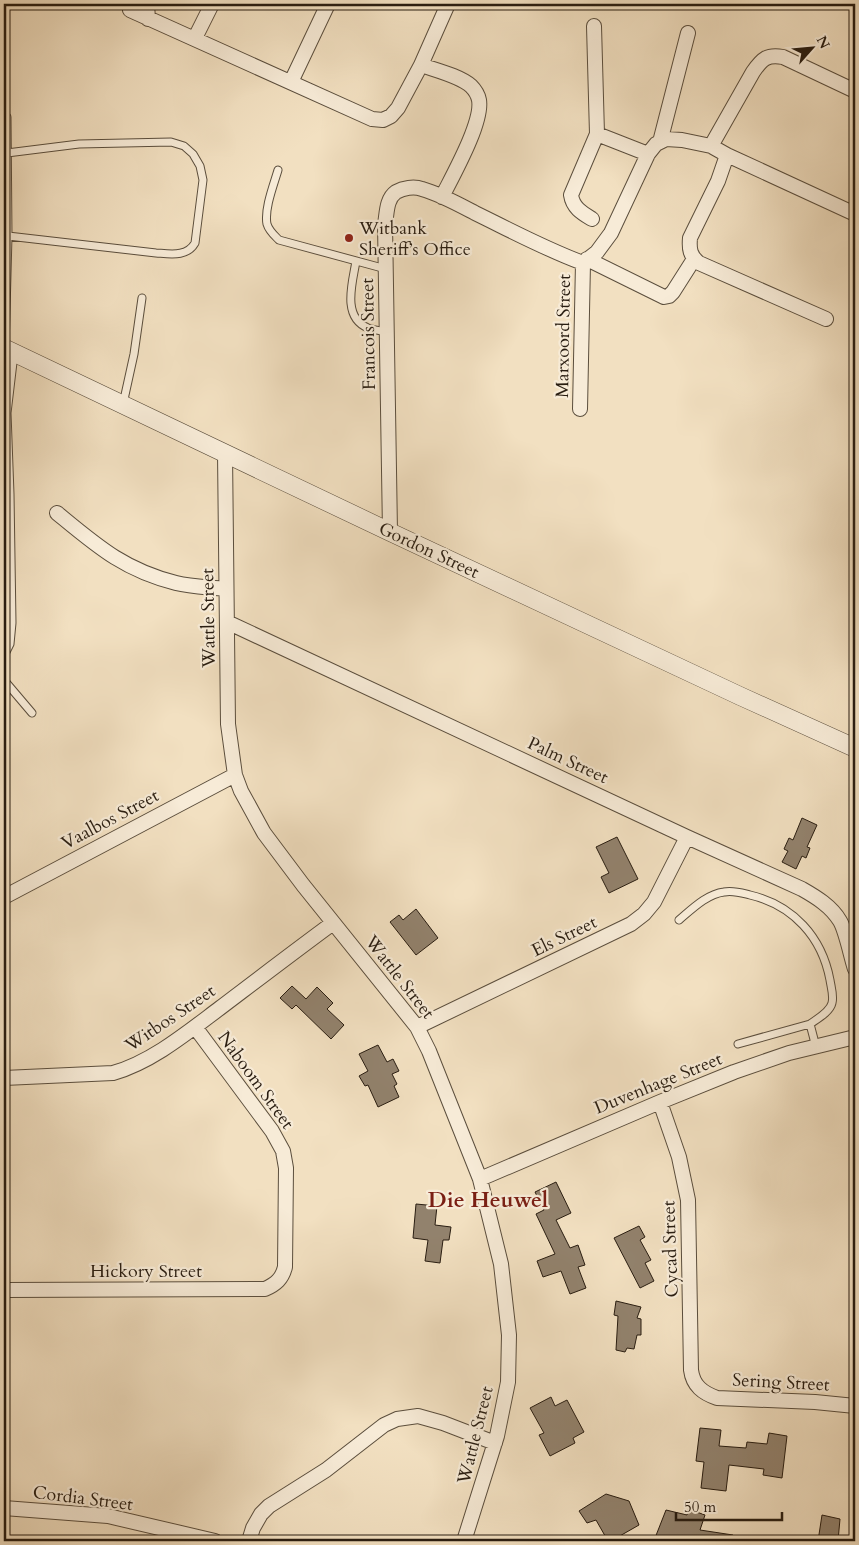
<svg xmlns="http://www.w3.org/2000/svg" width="859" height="1545" viewBox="0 0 859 1545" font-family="Cardo,serif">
  <rect width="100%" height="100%" fill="#f2e0c1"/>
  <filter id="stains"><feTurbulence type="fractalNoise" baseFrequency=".004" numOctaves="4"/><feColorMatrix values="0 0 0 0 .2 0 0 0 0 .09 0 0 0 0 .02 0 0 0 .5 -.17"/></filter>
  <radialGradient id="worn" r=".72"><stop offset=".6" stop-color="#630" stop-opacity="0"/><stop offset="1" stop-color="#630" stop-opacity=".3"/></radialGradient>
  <path fill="#92826d" stroke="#291d11" d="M802 818 817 825 807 847 810 848 806 858 802 856 796 869 782 862 788 851 784 849 789 838 793 840Z
    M617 837 638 879 609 893 601 877 609 873 596 847Z
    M416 909 438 938 416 955 390 922 399 915 403 920Z
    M292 986 306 999 317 987 333 1003 327 1009 344 1025 331 1039 296 1005 292 1009 280 998Z
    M378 1045 387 1062 393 1059 399 1071 392 1074 397 1084 394 1086 399 1097 378 1107 368 1085 365 1086 359 1076 368 1071 359 1054Z
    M556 1182 571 1213 556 1220 570 1248 578 1245 585 1265 578 1267 586 1288 570 1294 561 1271 543 1277 537 1261 555 1254 536 1214 544 1210 535 1192Z
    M416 1204 437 1206 435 1225 451 1227 449 1240H443L440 1263 425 1261 428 1240 413 1238Z
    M639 1226 645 1237 640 1240 651 1260 645 1263 654 1281 640 1288 614 1238Z
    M616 1301 641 1307 637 1318 641 1319V1335H637L634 1349 627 1348 625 1352 616 1350 618 1316 614 1315Z
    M551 1397 555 1406 567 1400 584 1432 573 1438 575 1443 550 1456 539 1435 544 1433 530 1408Z
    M700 1428 721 1430 719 1446 746 1448 747 1442 767 1444 769 1433 787 1436 782 1478 763 1475 764 1469 729 1465 726 1491 701 1488 704 1462 696 1461Z
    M606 1494 629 1501 639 1525 611 1541H608L596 1520 587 1523 579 1511Z
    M688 1509 705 1515 700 1530 733 1535 732 1541H669L655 1538 666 1510 687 1515Z
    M822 1515 840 1519 838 1541H818Z"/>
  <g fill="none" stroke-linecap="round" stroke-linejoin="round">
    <g stroke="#5b4e3d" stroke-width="9">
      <path id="service" d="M7 153 79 144 171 142 184 146 193 154 200 166 203 180 195 243C187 257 171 254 156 253L8 236
        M278 170C274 184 264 209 267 224 269 231 274 235 279 240L386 269
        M356 261C353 281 341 317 368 328 374 330 381 331 387 332
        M5 349 8 236 7 117
        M123 404 134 354 142 298
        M4 656 10 644 12 623 10 494 7 413 14 354
        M4 680 32 713
        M679 920C692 909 707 894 724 892 733 890 742 893 750 895 793 905 822 937 830 980 831 987 834 996 832 1003 830 1012 817 1019 810 1024L816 1047
        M738 1044 810 1024"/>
    </g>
    <g stroke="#5b4e3d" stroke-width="16">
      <path id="minor" d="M147 4 148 19
        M130 10 372 119 383 120 391 116 398 108 421 65 448 4
        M594 26 597 134 648 154
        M195 38 212 4
        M421 65C435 70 460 76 471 86 475 90 478 95 479 100 483 122 453 175 442 197
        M291 82 328 4
        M660 142 688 33
        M711 146 753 72C762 59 767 54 783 57L855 91
        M727 155 718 181 690 238C689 249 690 256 699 263L826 319
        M592 219C582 213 573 208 571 195L597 134
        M587 259 664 297 669 296 673 292 694 259
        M583 263 597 252 611 233 648 154 656 144 666 139 682 140 711 146 727 155 855 214
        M580 409 583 263
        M225 453 228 724 235 775 241 791 264 833 303 885 417 1027 429 1051 480 1179 501 1264 509 1335 508 1382 497 1436 464 1541
        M57 513C97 546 124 570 176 583 192 587 210 587 226 589
        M390 532 385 224C387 214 386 199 396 192 403 188 414 186 422 189 440 194 458 204 475 213 510 230 545 249 583 263
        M227 622 687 837 802 889C816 897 831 906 840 921 846 931 851 957 855 969
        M4 897 235 775
        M417 1027 631 924 644 914 654 902 687 837
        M4 1078 113 1073C152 1062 188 1032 220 1008 257 980 295 951 333 923
        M660 1102 679 1157 688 1200 691 1370C693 1386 703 1393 717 1398L815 1402 855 1406
        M480 1179 660 1102 734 1072 789 1053 855 1037
        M4 1290 265 1289C276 1284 282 1279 285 1267L286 1168 283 1151 272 1131 195 1027
        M4 1508 108 1516 215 1541
        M249 1541 253 1528 261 1514 269 1506 326 1470 384 1425 397 1419 418 1416 443 1423 495 1443"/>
    </g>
    <g stroke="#5b4e3d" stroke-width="19">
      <path id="tertiary" d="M4 348 390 532 740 696 855 748"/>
    </g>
    <use href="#service" stroke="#f7ebd7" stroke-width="7"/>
    <use href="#minor" stroke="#f7ebd7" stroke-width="14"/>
    <use href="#tertiary" stroke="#f7ebd7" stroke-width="18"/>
  </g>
  <circle fill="#8f2418" stroke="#f7ebd7" stroke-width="2" cx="349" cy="238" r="5"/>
  <g text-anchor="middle" stroke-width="4.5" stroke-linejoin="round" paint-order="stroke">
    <g font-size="18" fill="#291d11" stroke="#f7ebd7" text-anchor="start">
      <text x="359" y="234">Witbank<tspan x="359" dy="21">Sheriff’s Office</tspan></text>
    </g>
    <g font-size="18" fill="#291d11" stroke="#f7ebd7">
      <text transform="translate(368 334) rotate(-91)" y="6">Francois Street</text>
      <text transform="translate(563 336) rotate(-89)" y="6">Marxoord Street</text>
      <text transform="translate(429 550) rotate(25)" y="6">Gordon Street</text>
      <text transform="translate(208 618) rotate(-91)" y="6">Wattle Street</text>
      <text transform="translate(568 760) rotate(25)" y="6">Palm Street</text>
      <text transform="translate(110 819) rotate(-28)" y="6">Vaalbos Street</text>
      <text transform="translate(564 936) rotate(-26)" y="6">Els Street</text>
      <text transform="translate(400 977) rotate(52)" y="6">Wattle Street</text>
      <text transform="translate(170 1018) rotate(-34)" y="6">Witbos Street</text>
      <text transform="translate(256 1080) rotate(54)" y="6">Naboom Street</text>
      <text transform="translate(658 1083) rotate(-22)" y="6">Duvenhage Street</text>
      <text transform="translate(670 1249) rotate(-92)" y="6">Cycad Street</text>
      <text x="146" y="1277">Hickory Street</text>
      <text transform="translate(781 1382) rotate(3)" y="6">Sering Street</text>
      <text transform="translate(475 1435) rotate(-76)" y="6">Wattle Street</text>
      <text transform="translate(83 1498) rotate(7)" y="6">Cordia Street</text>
    </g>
    <g font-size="22" font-weight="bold" fill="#7a1f14" stroke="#f7ebd7">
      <text x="488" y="1207">Die Heuwel</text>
    </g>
  </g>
  <rect width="859" height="1545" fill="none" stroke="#f2e0c1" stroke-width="20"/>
  <rect x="5" y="5" width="849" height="1535" fill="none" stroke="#291d11" stroke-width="2.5"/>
  <rect x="10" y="10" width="839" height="1525" fill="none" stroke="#291d11"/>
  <g transform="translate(812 48) rotate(63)" stroke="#f7ebd7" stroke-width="4" paint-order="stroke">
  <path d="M0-4L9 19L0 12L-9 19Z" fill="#291d11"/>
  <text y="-8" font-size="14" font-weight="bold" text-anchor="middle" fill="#291d11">N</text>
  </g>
  <path d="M676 1512v8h106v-8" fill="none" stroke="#291d11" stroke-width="2.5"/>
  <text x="684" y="1512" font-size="15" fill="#291d11" stroke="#f7ebd7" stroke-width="4" paint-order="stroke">50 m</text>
  <rect width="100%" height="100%" filter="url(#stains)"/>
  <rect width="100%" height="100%" fill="url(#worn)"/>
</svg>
